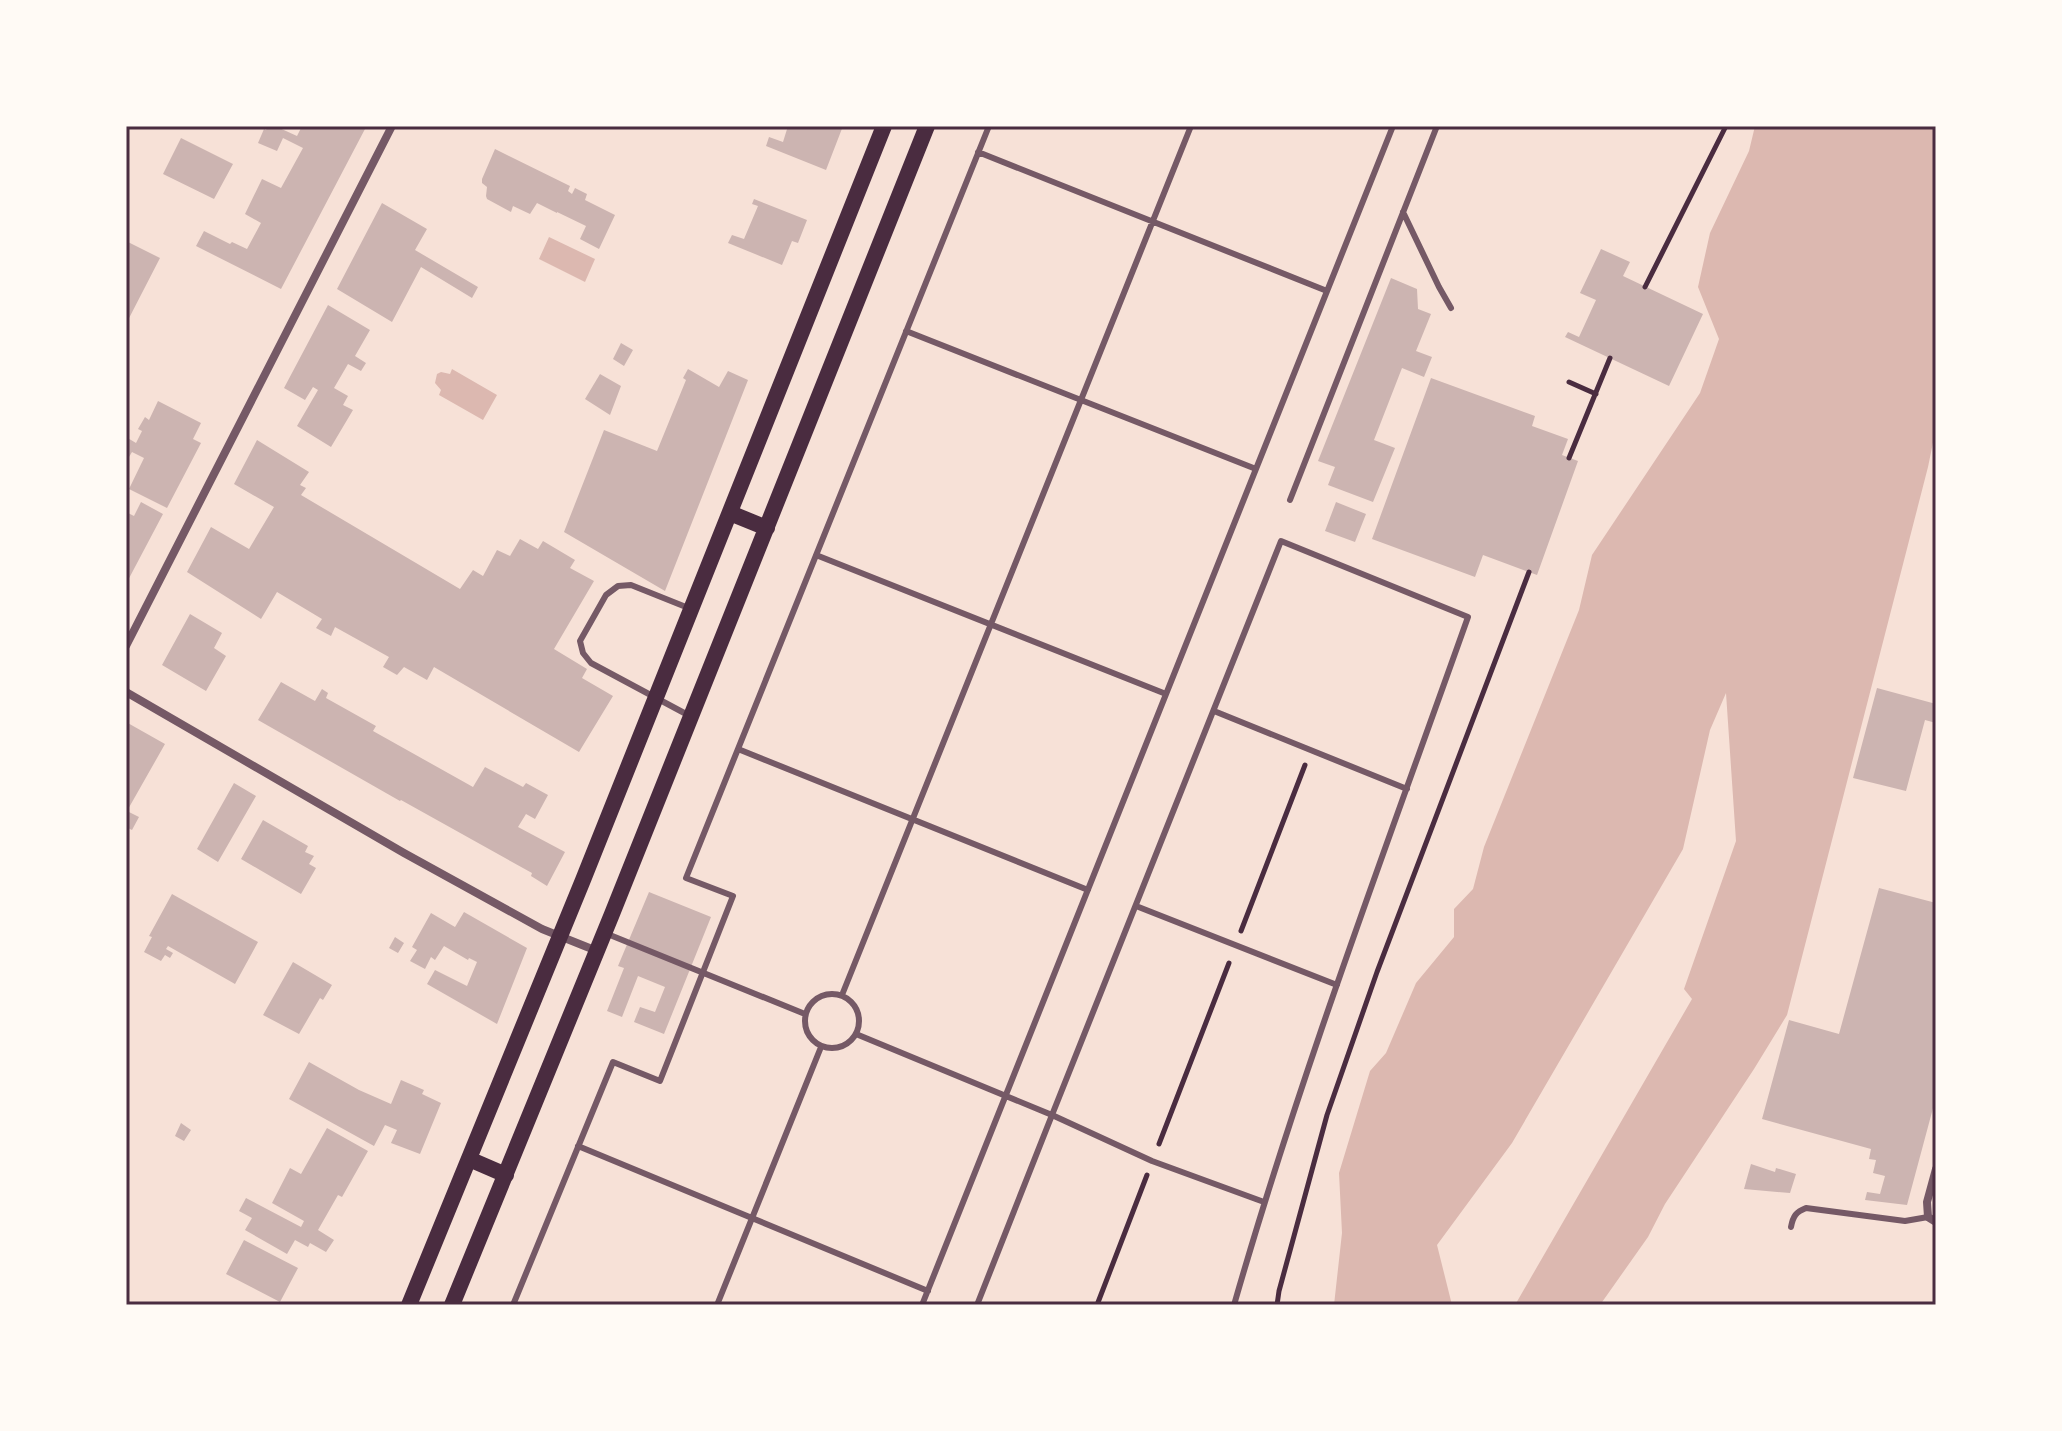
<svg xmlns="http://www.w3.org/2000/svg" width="2062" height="1431" viewBox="0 0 2062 1431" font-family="'IBM Plex Sans',sans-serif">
  <rect width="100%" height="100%" fill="#f7e1d7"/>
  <path fill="#dcb8b0" d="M1755 126H1936V428L1928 467 1787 1015 1754 1069 1665 1204 1648 1237 1600 1305H1515L1692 999 1684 989 1736 841 1726 693 1710 730 1683 849 1512 1143 1437 1245 1452 1305H1334L1342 1233 1339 1173 1370 1071 1386 1053 1416 983 1454 937V909L1473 889 1484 847 1579 610 1592 555 1700 393 1719 339 1698 287 1710 233 1749 151Z
    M549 237 595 259 585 282 539 259Z
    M452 369 497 395 483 420 439 395 441 390 435 383 437 374 441 372 450 374Z"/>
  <path fill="#ccb4b1" d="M268 126H275L297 136 302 126H359L365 129 281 289 196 246 204 231 230 244 232 242 247 249 261 223 245 214 262 179 281 188 303 148 283 138 277 151 258 143 264 129 266 130Z
    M788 126H843L826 170 766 146 769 137 783 142Z
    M181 138 233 164 214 199 163 174Z
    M495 149 570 186 568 191 572 194 575 188 587 194 585 200 615 215 599 249 580 239 586 226 557 212V213L537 203 530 214 513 206 511 212 487 199 486 196 487 187 482 183V179Z
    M754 199 807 220 798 243 792 241 782 265 728 243 732 235 744 239 758 206 752 204Z
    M382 203 427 229 415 250 478 287 472 298 421 267 392 322 337 289Z
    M126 241 160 258 126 324Z
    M1601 249 1630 262 1623 276 1703 314 1669 386 1565 337 1568 332 1579 337 1596 300 1580 293Z
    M1391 278 1417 289 1418 309 1431 314 1416 351 1432 357 1424 377 1402 368 1374 440 1395 448 1373 502 1328 485 1335 467 1318 461Z
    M328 305 370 330 355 356 366 363 361 371 348 364 334 388 348 396 343 405 353 410 331 447 297 426 318 390 313 387 305 400 284 388Z
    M621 343 633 350 624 366 613 359Z
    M688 369 719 387 728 371 748 380 665 591 564 532 604 430 657 451 686 380 683 378Z
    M600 374 621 386 610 415 585 399Z
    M1431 378 1535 416 1532 426 1568 439 1562 455 1578 461 1537 575 1483 555 1475 577 1372 539Z
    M158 401 201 423 193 439 201 443 167 508 129 489 144 458 132 452 129 457 126 455V437L136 443 142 431 138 429 145 417 149 420Z
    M257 440 309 472 300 485 306 488 301 495 460 589 473 570 483 576 497 550 510 556 520 539 538 549 543 541 575 560 570 568 594 581 554 649 587 669 582 678 613 696 579 752 434 667 427 680 404 667 397 675 383 667 389 657 335 627 331 636 316 628 322 619 277 592 261 619 187 572 211 527 249 549 274 507 234 484Z
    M141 502 163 514 126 584V512L134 516Z
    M1336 502 1366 514 1355 542 1325 531Z
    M190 614 222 633 214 648 226 656 206 691 162 665Z
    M281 682 315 701 322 689 328 693 326 698 376 726 373 731 473 787 485 767 523 787 526 783 548 795 535 819 526 814 518 827 565 852 547 886 531 876 532 873 401 800 400 801 258 720Z
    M1877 688 1936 704V723L1925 720 1906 791 1853 778Z
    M126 722 165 744 127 811 139 817 132 830 126 827Z
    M234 783 256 796 218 862 197 849Z
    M263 820 308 846 305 852 314 856 309 864 316 868 301 894 241 859Z
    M1879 888 1936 903V1097L1907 1205 1865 1200 1867 1192 1880 1194 1885 1176 1873 1173 1876 1160 1869 1159 1871 1149 1762 1119 1789 1020 1839 1034Z
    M649 892 711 917 664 1034 634 1022 640 1007 655 1012 665 987 638 976 622 1017 607 1011 624 968 618 966Z
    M172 894 258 942 235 984 168 946 166 949 173 953 170 958 165 955 161 961 144 952 152 937 149 936Z
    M464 912 527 948 497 1024 427 984 435 970 467 986 477 962 469 958 468 960 444 946 435 960 431 957 425 969 410 961 417 950 412 947 431 913 455 927Z
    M395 937 404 943 398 953 389 948Z
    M293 962 332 985 323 1000 320 998 299 1034 263 1015Z
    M309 1062 359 1090 391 1104 401 1080 424 1090 422 1094 441 1103 420 1154 391 1143 397 1130 385 1125 374 1146 289 1099Z
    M181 1123 191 1130 184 1141 175 1136Z
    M327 1128 368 1151 342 1197 338 1195 318 1230 334 1240 326 1252 310 1243 308 1247 295 1240 287 1254 245 1230 252 1218 239 1211 246 1198 301 1227 304 1221 272 1203 290 1168 301 1174Z
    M1751 1164 1775 1172 1776 1168 1796 1174 1790 1193 1744 1189Z
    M244 1240 298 1268 280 1302 226 1274Z"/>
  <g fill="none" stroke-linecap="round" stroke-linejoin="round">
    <path stroke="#4a2c40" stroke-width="5" d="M1645 287 1726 126
      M1569 382 1596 394
      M1569 458 1610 358
      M1241 931 1305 765
      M1159 1144 1229 963
      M1097 1305 1147 1175
      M1277 1305 1279 1291 1327 1115 1377 972 1529 572"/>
    <path stroke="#755966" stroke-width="6" d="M978 152 1327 291
      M1403 212 1439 287 1451 308
      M906 331 1256 469
      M1290 500 1437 126
      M816 555 1166 694
      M1214 711 1407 789
      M688 715 591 663 583 653 580 641 606 595 618 586 631 585 691 609
      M738 749 1088 890
      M1136 906 1337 985
      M605 933 805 1014
      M805 1021a27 27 0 1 1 54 0a27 27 0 1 1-54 0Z
      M842 995 1191 126
      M856 1034 1052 1115 1281 541 1468 617C1387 845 1301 1072 1234 1305
      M578 1146 928 1291
      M1791 1227C1793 1216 1796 1212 1806 1208L1905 1221 1928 1217
      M513 1305 613 1062 660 1081 733 896 686 878 989 126
      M717 1305 821 1047
      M922 1305 1393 126
      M977 1305 1052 1115 1152 1161 1264 1202"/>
    <path stroke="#755966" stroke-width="8" d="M126 646 392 126
      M126 692 404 853 542 929 597 951
      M1936 1169 1927 1202 1928 1217 1936 1222"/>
    <path stroke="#4a2c40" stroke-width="16" d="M730 513 767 528
      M469 1159 506 1175
      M409 1305 583 880 884 126
      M452 1305 612 914 927 126"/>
  </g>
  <rect width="2062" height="1431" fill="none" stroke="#fffaf5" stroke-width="256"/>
  <rect x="128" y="128" width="1806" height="1175" fill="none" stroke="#4a2c40" stroke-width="3"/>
</svg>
